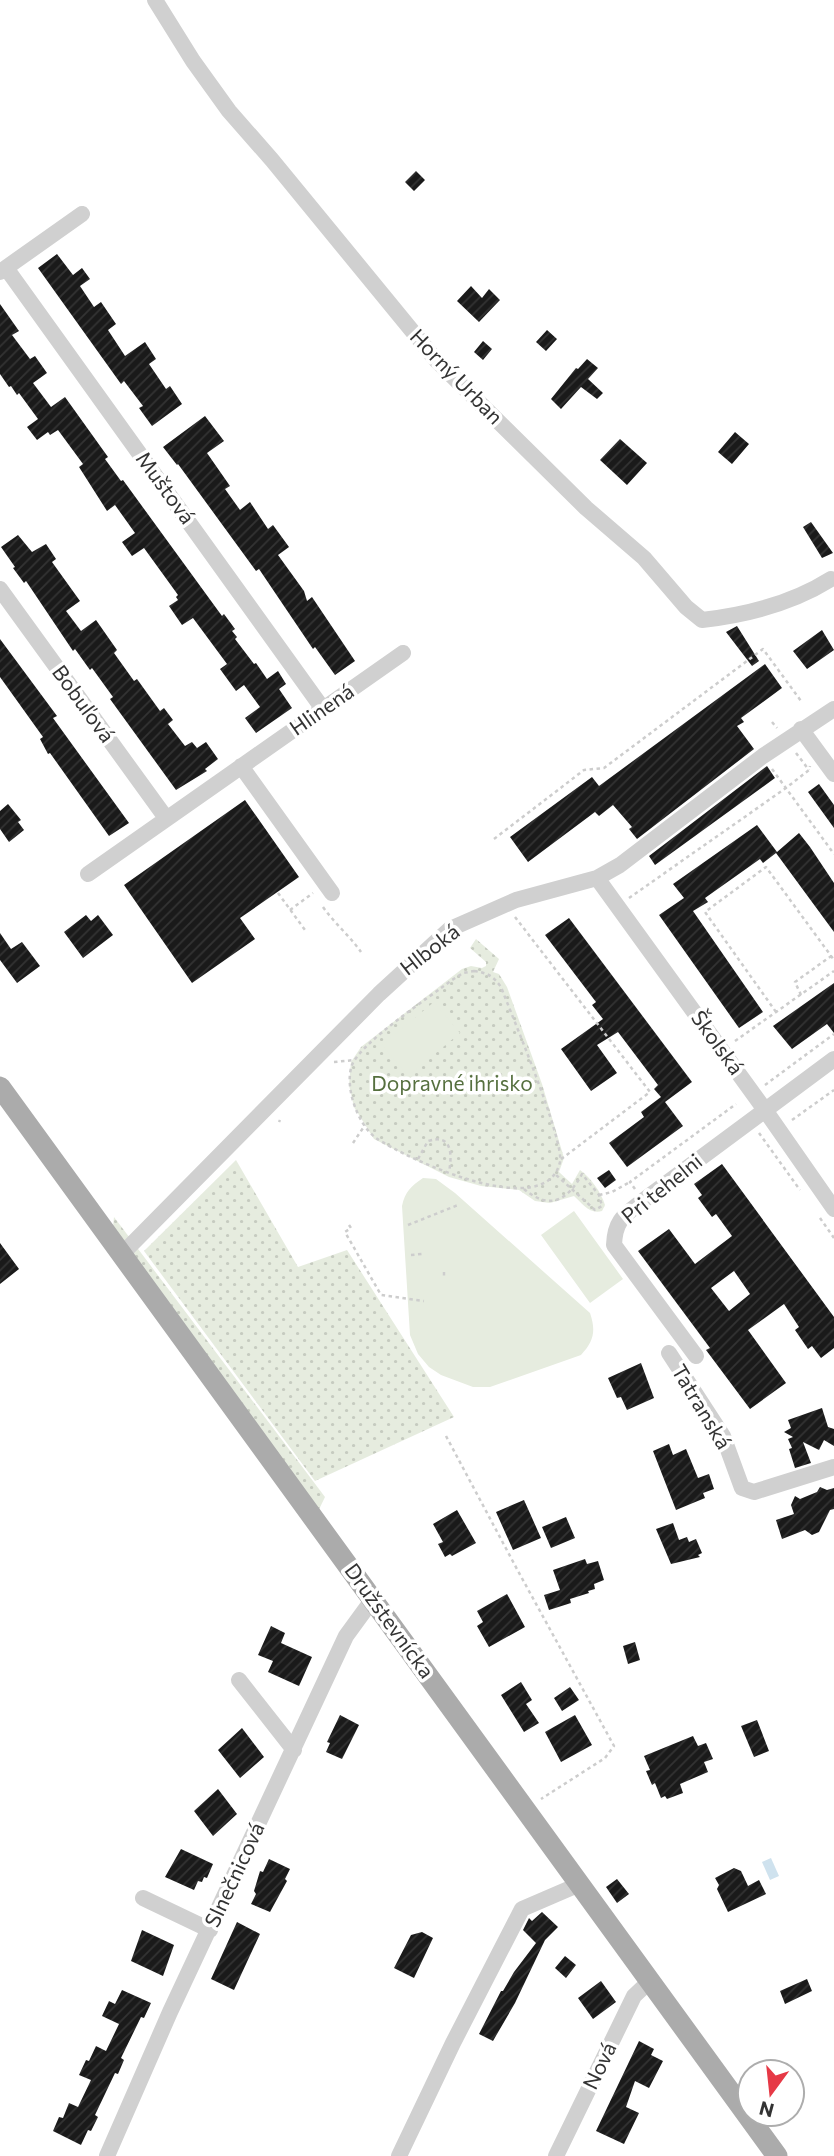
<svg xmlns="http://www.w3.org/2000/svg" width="834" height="2156" viewBox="0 0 834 2156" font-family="Commissioner,sans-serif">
  <defs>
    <pattern id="grass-dots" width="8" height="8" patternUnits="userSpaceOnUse" patternTransform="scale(1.75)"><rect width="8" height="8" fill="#e6ecdf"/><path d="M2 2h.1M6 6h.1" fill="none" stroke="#c6cbc0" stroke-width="1.8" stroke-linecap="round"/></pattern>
    <pattern id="building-hatch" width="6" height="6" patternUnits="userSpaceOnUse" patternTransform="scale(1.75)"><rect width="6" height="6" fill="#1a1a1a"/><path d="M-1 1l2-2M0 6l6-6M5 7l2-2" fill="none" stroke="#333"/></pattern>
  </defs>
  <rect width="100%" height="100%" fill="#fff"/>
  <path fill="url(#grass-dots)" d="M476 939 499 959 493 972 499 974 507 987 542 1084 564 1158 559 1172 572 1184 580 1170C591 1178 601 1192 605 1205L602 1211C590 1215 582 1203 574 1196L550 1203 535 1201 519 1190 481 1186 449 1177 374 1139 354 1107 349 1085 351 1062 361 1047 462 969 471 966 482 968 486 966V962L470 948Z
    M236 1160 298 1267 347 1250 454 1417 315 1481 144 1251Z
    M114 1217 325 1497 310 1528 110 1254Z"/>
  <path fill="#e6ecdf" d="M434 1002 460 1033 408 1076 382 1045Z
    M423 1178 436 1179 455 1193 590 1313C596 1331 594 1341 581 1355L490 1387H473L441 1375 429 1367 418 1354 410 1335 402 1206C405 1192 411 1186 423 1178Z
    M574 1211 623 1279 590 1303 541 1235Z"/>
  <path fill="#cfe2ee" d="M771 1858 779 1876 770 1880 762 1862Z"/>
  <path fill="url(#building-hatch)" fill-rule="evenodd" d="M416 171 425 180 414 191 405 182Z
    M57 254 73 275 82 268 90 279 80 286 94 307 101 302 116 324 108 330 125 356 145 342 156 359 149 364 166 389 170 386 182 404 152 426 139 408 143 406 124 381 121 384 38 268Z
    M471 286 482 298 489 289 500 300 479 322 457 301Z
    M0 304 19 331 12 335 30 359 35 356 47 373 33 383 51 407 65 397 108 457 105 459 121 481 123 480 222 616 224 614 235 629 232 631 237 637 235 639 254 664 256 663 267 679 278 671 286 684 279 689 292 708 256 733 245 718 260 707 244 685 236 691 220 669 227 664 193 618 182 625 169 606 178 600 176 597 178 595 144 548 132 556 122 542 135 533 115 505 107 511 79 467 83 464 58 430 50 435 48 432 37 440 27 427 38 419 19 393 17 395 11 386 9 387 0 374Z
    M547 330 557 339 546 351 536 342Z
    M483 341 492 349 483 360 474 352Z
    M587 359 598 368 588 379 603 393 597 399 581 387 561 409 551 399 576 368 578 369Z
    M205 416 224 441 207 453 230 486 225 489 240 510 250 502 268 529 273 525 289 547 278 555 304 591 307 601 312 597 355 661 335 675 315 647 313 649 259 569 256 571 178 464 177 465 163 447Z
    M735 432 749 444 732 464 718 452Z
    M620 439 647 463 627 485 600 460Z
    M811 522 833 553 822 558 803 527Z
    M18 535 32 552 46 544 56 559 52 562 80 601 66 611 81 631 96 620 117 650 114 653 134 681 137 679 160 711 164 708 173 720 168 724 185 746 192 742 197 748 206 742 218 759 205 769 207 771 176 790 110 699 113 697 92 668 90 670 75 649 73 651 26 581 24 583 13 568 15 567 1 547Z
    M737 626 759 661 752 666 726 632Z
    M822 630 834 650 807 669 793 651Z
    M0 639 57 716 53 718 129 823 109 836 50 753 48 754 40 739 43 737 0 677Z
    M765 664 782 688 741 718 744 722 737 726 754 749 637 839 629 829 632 827 613 805 599 816 595 812 528 862 510 837 592 777 599 786Z
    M767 766 775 778 655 865 649 856Z
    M819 784 834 805V828L808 792Z
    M245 800 299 877 240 918 255 939 192 983 124 885Z
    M8 804 21 820 18 822 24 830 9 842 0 829V811Z
    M757 825 777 852 799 833 810 847 834 883V932L776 853 763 863 760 859 705 898 708 902 693 911 763 1012 739 1028 659 915 684 898 673 884Z
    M86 915 91 921 98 915 113 935 83 958 64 932Z
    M569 918 692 1082 665 1102 683 1126 627 1167 609 1143 644 1117 641 1112 661 1097 654 1089 658 1085 618 1032 597 1045 617 1073 591 1091 561 1049 603 1019 592 1005 596 1002 545 935Z
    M0 933 11 949 22 942 40 966 17 983 0 960Z
    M834 983V1033L827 1024 792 1049 773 1026Z
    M722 1164 834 1317V1348L821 1358 812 1346 808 1349 795 1330 799 1327 784 1304 748 1330 786 1383 750 1409 706 1350 710 1348 638 1251 669 1229 695 1264 732 1236 716 1214 712 1217 698 1198 702 1195 694 1184ZM734 1271 750 1294 729 1311 711 1288Z
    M609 1170 616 1180 605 1188 597 1178Z
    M0 1243 19 1269 0 1284Z
    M641 1363 654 1398 627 1410 621 1397 617 1398 608 1378Z
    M822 1408 828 1427 834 1429V1446L824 1440 819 1450 803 1442 811 1463 795 1468 789 1449 792 1448 788 1439 793 1437 784 1432 791 1428 788 1420Z
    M669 1444 673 1455 686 1449 698 1478 709 1474 714 1489 703 1493 705 1498 676 1510 653 1451Z
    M820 1487 827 1490 834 1488V1509L830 1510 819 1532 812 1535 805 1530 782 1539 776 1520 794 1514 791 1505 795 1496 800 1499 817 1492Z
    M524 1500 541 1538 513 1550 496 1512Z
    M457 1510 476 1543 452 1556 450 1554 445 1557 438 1544 443 1542 433 1524Z
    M566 1517 575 1538 551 1548 542 1527Z
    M673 1523 679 1540 687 1537 689 1542 696 1539 702 1553 698 1555 700 1557 671 1564 656 1529Z
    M585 1559 587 1564 598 1561 604 1580 594 1584 595 1589 588 1591 589 1593 570 1599 571 1603 549 1610 544 1595 560 1590 553 1570Z
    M507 1594 525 1627 489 1647 477 1626 483 1622 477 1611Z
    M271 1626 285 1633 281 1643 312 1657 299 1686 268 1672 273 1661 258 1655Z
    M635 1642 640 1660 628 1664 623 1646Z
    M521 1682 532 1700 526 1704 539 1723 524 1732 501 1695Z
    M570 1687 579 1700 562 1711 554 1698Z
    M340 1715 359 1725 342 1759 326 1752 330 1743 327 1742Z
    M575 1715 592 1745 561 1762 545 1732Z
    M757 1720 769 1751 754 1757 741 1726Z
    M242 1728 264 1757 240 1778 218 1750Z
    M693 1736 698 1746 706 1743 713 1759 704 1762 708 1772 680 1784 683 1793 667 1799 665 1796 661 1798 655 1783 652 1785 646 1771 650 1770 644 1756Z
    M218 1789 237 1814 213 1836 194 1811Z
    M181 1849 213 1864 207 1878 204 1877 202 1882 198 1881 194 1890 165 1877Z
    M269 1859 290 1869 285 1879 287 1881 270 1912 251 1904 256 1894 254 1891 260 1871 263 1872Z
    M734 1868 741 1871 748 1886 759 1880 766 1894 728 1912 717 1889 719 1885 715 1878Z
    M617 1879 629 1894 617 1903 606 1887Z
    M542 1912 558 1927 545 1940 515 2003 493 2041 479 2034 501 1991H503L514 1972 536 1943 523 1930 529 1918 532 1921Z
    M237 1922 260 1934 234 1990 211 1979Z
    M142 1930 174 1945 163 1976 131 1961Z
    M422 1932 433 1938 414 1978 394 1968 411 1935Z
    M565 1956 576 1965 566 1978 555 1968Z
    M807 1979 812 1991 785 2004 780 1991Z
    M601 1981 616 2002 593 2019 578 1998Z
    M122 1990 151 2003 144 2018 141 2017 121 2058 124 2060 118 2074 115 2073 95 2115 98 2117 91 2131 88 2130 81 2145 53 2131 59 2117 63 2118 69 2103 78 2107 91 2080 79 2075 86 2060 89 2061 96 2046 106 2051 119 2024 102 2016 109 2001 115 2004Z
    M639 2041 654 2049 651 2055 663 2061 649 2088 635 2081 626 2107 639 2113 624 2144 596 2131Z"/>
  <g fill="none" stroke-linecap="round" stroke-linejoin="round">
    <path stroke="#cdcdcd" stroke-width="2.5" stroke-dasharray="3.5 3.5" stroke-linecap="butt" d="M772 722 777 728
      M796 753 809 770
      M772 769 834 854
      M494 839 584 770 604 768 763 649 801 701
      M278 893 305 930
      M629 898 786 788 809 770 810 766
      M323 907C335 924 349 935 361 952
      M290 910 313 893
      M515 917 650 1092 560 1160
      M474 971C488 973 493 976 501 987 512 1016 564 1139 560 1162 546 1224 407 1159 376 1138 358 1125 344 1087 352 1065 361 1042 430 997 452 980L463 973Z
      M801 995 795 982 834 954
      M776 1012 705 912 766 867 834 960
      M735 1041 834 971
      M334 1062 355 1060
      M765 1085 834 1034
      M792 1120 834 1090
      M279 1122 280 1120
      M759 1133 800 1190
      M353 1143 365 1125
      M418 1159 428 1141C453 1133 452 1156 449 1172
      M524 1189C550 1211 568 1200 582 1174L599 1195 602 1206 595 1210 555 1174
      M635 1189 630 1182 736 1104
      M599 1195 612 1192 630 1182
      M820 1218 834 1238
      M349 1225 351 1228 345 1232 381 1295 424 1301
      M408 1225 458 1205
      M411 1255 422 1254
      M444 1272V1279
      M446 1436 518 1571 614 1746 605 1758 541 1799"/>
    <path stroke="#d0d0d0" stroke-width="16" d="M155 0 193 61 229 111 272 160 436 360 586 508 644 558 686 607 702 620C746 615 793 603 831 579
      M6 268 323 709
      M0 272 82 214
      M0 589 166 818
      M801 729 834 774
      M241 766 332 893
      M88 874 403 653
      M597 878 765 1110 834 1209
      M122 1254 379 994 450 929 516 900 597 878 620 865 763 756 834 709
      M669 1353 723 1436 742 1488 754 1492 834 1467
      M696 1356 614 1245C615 1219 625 1215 644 1200L834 1059
      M239 1680 294 1750
      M143 1898 210 1930
      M107 2156 170 2012 346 1636 373 1599
      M399 2156 453 2043 522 1909 580 1884
      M556 2156 634 1996 651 1980"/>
    <path stroke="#ababab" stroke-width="21" d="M0 1087 777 2156"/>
  </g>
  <g text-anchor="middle" stroke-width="7" stroke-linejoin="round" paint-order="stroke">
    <g font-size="21" fill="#333" stroke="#fff">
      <text transform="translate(456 377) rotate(46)" y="7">Horný Urban</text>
      <text transform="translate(165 488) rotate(54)" y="7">Muštová</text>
      <text transform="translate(83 704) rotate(54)" y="7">Bobuľová</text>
      <text transform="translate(322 710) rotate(-35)" y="7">Hlinená</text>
      <text transform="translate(430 950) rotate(-38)" y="7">Hlboká</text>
      <text transform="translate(717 1043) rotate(54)" y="7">Školská</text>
      <text transform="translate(662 1189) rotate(-39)" y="7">Pri tehelni</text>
      <text transform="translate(701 1407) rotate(59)" y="7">Tatranská</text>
      <text transform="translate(389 1621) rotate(54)" y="7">Družstevnícka</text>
      <text transform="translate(235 1875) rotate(-65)" y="7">Slnečnicová</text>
      <text transform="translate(600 2066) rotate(-64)" y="7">Nová</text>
    </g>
    <g font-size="21" fill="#56703f" stroke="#fff">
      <text x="452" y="1091">Dopravné ihrisko</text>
    </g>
  </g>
  <g transform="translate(771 2093) rotate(195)"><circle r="33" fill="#ffffff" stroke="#adadad" stroke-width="2"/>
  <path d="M0-5L12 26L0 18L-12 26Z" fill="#e63946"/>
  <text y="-10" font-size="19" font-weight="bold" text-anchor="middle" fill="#333333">N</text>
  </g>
</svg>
